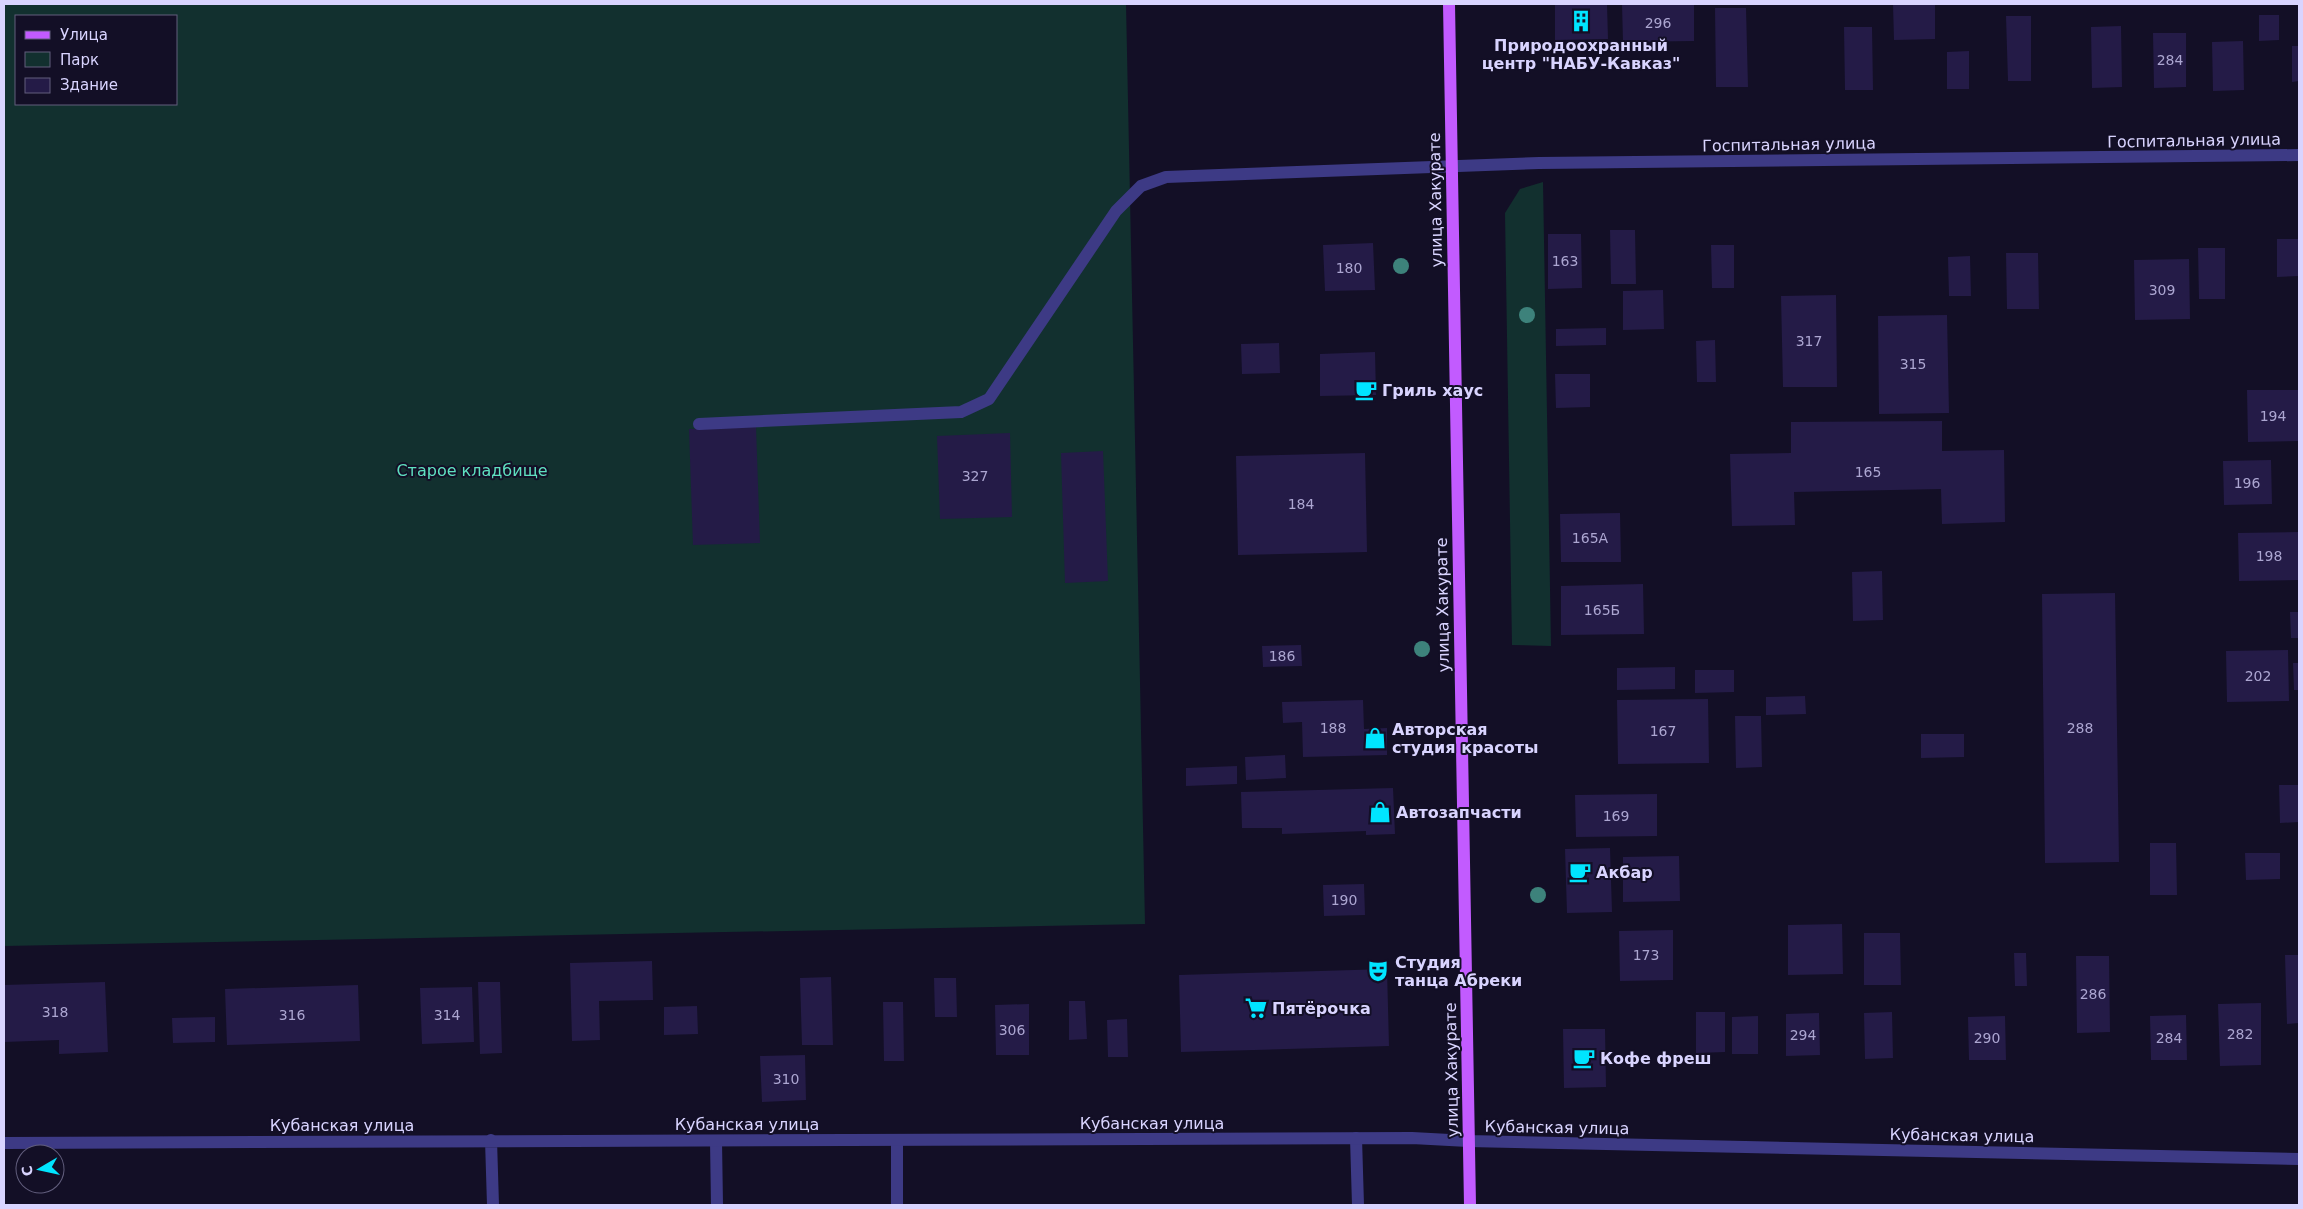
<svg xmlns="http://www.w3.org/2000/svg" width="2303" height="1209" viewBox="0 0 2303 1209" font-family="'DejaVu Sans',sans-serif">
  <rect width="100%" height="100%" fill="#130f26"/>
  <path fill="#12302f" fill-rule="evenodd" d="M4 4H1126L1145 924 4 946ZM16 16H176V104H16Z
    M1543 182 1551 646 1512 645 1505 213 1520 189Z"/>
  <path fill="#241b47" d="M1555 4H1607L1608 39 1555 40Z
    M1622 4H1694V41L1623 42Z
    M1893 4H1935V39L1894 40Z
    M1715 8H1746L1748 87H1716Z
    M2259 15H2279V40L2259 41Z
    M2006 16H2031V81H2008Z
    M2121 26 2122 87 2092 88 2091 27Z
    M1844 27H1872L1873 90H1845Z
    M2153 33H2186V87L2154 88Z
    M2243 41 2244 90 2213 91 2212 42Z
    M2292 46H2299V81L2292 82Z
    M1969 51V89H1947V52Z
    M1610 230H1635L1636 284H1611Z
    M1548 234H1581L1582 288 1548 289Z
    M2277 239H2299V276L2277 277Z
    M1373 243 1375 290 1325 291 1323 245Z
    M1711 245H1734V288H1712Z
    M2198 248H2225V299H2199Z
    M2006 253H2038L2039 309H2007Z
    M1970 256 1971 296H1949L1948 257Z
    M2189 259 2190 319 2135 320 2134 260Z
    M1663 290 1664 329 1623 330V291Z
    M1836 295 1837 387H1783L1781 296Z
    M1947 315 1949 413 1879 414 1878 316Z
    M1606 328V345L1556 346V329Z
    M1715 340 1716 382H1697L1696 341Z
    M1279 343 1280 373 1242 374 1241 344Z
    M1375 352 1376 395 1320 396V354Z
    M1555 374H1590V407L1556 408Z
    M2247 390H2299V441L2248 442Z
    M1942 421V451L2004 450 2005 522 1942 524 1941 489 1794 492 1795 525 1732 526 1730 454 1791 453V422Z
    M756 427 760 543 693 545 689 429Z
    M1010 433 1012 517 940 519 937 436Z
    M1103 451 1108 581 1065 583 1061 453Z
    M1365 453 1367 552 1238 555 1236 456Z
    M2271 460 2272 504 2224 505 2223 461Z
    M1620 513 1621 562H1561L1560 514Z
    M2299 532V580L2239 581 2238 533Z
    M1882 571 1883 620 1853 621 1852 572Z
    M1643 584 1644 634 1561 635V586Z
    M2115 593 2119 862 2045 863 2042 594Z
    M2290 612H2299V638H2291Z
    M1301 645 1302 666 1263 667 1262 646Z
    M2288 650 2289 701 2227 702 2226 651Z
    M2293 663H2299V690H2294Z
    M1675 667V689L1617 690V668Z
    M1695 670H1734V692L1695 693Z
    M1805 696 1806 714 1766 715V697Z
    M1708 699 1709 763 1618 764 1617 700Z
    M1363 700 1364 729 1387 728V755L1303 757 1302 722 1283 723 1282 702Z
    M1735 716H1761L1762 767 1736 768Z
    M1921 734H1964V757L1921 758Z
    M1285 755 1286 778 1246 780 1245 757Z
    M1237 766V784L1186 786V768Z
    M2279 785H2299V822L2280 823Z
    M1393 788 1395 834 1366 835V831L1282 834V828H1242L1241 792Z
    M1657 794V836L1576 837 1575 795Z
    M2150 843H2176L2177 895H2150Z
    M1610 848 1612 912 1567 913 1565 849Z
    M2245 853H2280V879L2246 880Z
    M1679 856 1680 901 1623 902V857Z
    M1364 884 1365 915 1324 916 1323 885Z
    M1842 924 1843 974 1788 975V925Z
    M1673 930V980L1620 981 1619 931Z
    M1864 933H1900L1901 985H1864Z
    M2014 953H2026L2027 986H2015Z
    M2285 955H2299V1023L2287 1024Z
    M2076 956H2109L2110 1032 2077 1033Z
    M652 961 653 1000 599 1001 600 1040 572 1041 570 963Z
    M1387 969 1389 1046 1181 1052 1179 975Z
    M831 977 833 1045H802L800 978Z
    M934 978H956L957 1017H935Z
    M105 982 108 1052 59 1054V1040L4 1042V985Z
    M478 982H500L502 1053 480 1054Z
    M358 985 360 1041 227 1045 225 989Z
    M472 987 474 1042 422 1044 420 988Z
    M1069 1001H1085L1087 1039 1069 1040Z
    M883 1002H903L904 1061H884Z
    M2261 1003V1065L2220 1066 2218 1004Z
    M1029 1004V1055H996L995 1005Z
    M697 1006 698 1034 664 1035V1007Z
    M1696 1012H1725V1052L1696 1053Z
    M1892 1012 1893 1058 1865 1059 1864 1013Z
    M1819 1013 1820 1055 1786 1056V1014Z
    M2186 1015 2187 1060H2151L2150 1016Z
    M1758 1016V1054H1732V1017Z
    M2005 1016 2006 1060H1969L1968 1017Z
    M215 1017V1042L173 1043 172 1018Z
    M1127 1019 1128 1057H1108L1107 1020Z
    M1563 1029H1605L1606 1087 1564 1088Z
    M805 1055 806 1100 762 1102 760 1056Z"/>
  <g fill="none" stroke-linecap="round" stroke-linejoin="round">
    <path stroke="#3d3a85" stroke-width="12" d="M1356 1138 1358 1205
      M897 1140V1205
      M716 1141 717 1205"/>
    <path stroke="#3d3a85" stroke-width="12" d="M699 424 961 412 989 399 1116 211 1141 186 1166 177 1539 163 2299 155
      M491 1140 493 1205
      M4 1143 1412 1138 1468 1141 2299 1159"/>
    <path stroke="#c25bff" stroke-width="12" d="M1449 4 1470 1205"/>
  </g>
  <g fill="#3d827b">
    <circle cx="1401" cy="266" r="8"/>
    <circle cx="1527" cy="315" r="8"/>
    <circle cx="1422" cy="649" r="8"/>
    <circle cx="1538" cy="895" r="8"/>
  </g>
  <defs>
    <g id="building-bare" transform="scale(1.725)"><path d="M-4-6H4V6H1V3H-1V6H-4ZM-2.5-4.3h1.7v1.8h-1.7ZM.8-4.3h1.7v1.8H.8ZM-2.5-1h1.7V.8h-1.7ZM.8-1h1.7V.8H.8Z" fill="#00e5ff" stroke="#130f26" stroke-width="2.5" paint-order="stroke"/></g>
    <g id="cafe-bare" transform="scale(1.725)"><path d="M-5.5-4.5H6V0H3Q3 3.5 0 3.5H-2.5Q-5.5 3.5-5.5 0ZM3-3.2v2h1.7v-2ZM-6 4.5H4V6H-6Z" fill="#00e5ff" stroke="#130f26" stroke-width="2.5" paint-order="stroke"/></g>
    <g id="shop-bare" transform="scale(1.725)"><path d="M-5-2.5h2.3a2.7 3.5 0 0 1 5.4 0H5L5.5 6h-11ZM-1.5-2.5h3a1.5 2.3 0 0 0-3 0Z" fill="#00e5ff" stroke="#130f26" stroke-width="2.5" paint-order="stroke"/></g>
    <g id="theatre-bare" transform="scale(1.725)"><path d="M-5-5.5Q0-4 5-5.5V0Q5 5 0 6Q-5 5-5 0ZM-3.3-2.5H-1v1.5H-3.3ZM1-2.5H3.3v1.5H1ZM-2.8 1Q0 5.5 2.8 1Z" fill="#00e5ff" stroke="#130f26" stroke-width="2.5" paint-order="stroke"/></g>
    <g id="supermarket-bare" transform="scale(1.725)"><path d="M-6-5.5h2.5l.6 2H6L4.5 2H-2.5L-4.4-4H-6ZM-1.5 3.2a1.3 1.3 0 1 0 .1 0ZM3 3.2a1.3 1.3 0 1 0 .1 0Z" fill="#00e5ff" stroke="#130f26" stroke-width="2.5" paint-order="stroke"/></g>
  </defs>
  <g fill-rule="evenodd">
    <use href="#building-bare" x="1581" y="21"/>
    <use href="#cafe-bare" x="1366" y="390"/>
    <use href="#shop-bare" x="1375" y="738"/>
    <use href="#shop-bare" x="1380" y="812"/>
    <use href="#cafe-bare" x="1580" y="872"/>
    <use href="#theatre-bare" x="1378" y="971"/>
    <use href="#supermarket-bare" x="1256" y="1008"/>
    <use href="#cafe-bare" x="1584" y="1058"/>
  </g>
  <g text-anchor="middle" stroke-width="4" stroke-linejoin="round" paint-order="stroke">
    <g font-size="14" fill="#aca6d1">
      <text x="1658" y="28">296</text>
      <text x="2170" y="65">284</text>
      <text x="1565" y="266">163</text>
      <text x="1349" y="273">180</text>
      <text x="2162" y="295">309</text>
      <text x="1809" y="346">317</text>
      <text x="1913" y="369">315</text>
      <text x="2273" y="421">194</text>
      <text x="1868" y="477">165</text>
      <text x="975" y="481">327</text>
      <text x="2247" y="488">196</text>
      <text x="1301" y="509">184</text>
      <text x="1590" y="543">165А</text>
      <text x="2269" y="561">198</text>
      <text x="1602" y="615">165Б</text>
      <text x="1282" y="661">186</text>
      <text x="2258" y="681">202</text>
      <text x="1333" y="733">188</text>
      <text x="2080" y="733">288</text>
      <text x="1663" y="736">167</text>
      <text x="1616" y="821">169</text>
      <text x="1344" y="905">190</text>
      <text x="1646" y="960">173</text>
      <text x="2093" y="999">286</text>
      <text x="55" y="1017">318</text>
      <text x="292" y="1020">316</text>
      <text x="447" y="1020">314</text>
      <text x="1012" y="1035">306</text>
      <text x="2240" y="1039">282</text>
      <text x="1803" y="1040">294</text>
      <text x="1987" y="1043">290</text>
      <text x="2169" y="1043">284</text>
      <text x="786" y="1084">310</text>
    </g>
    <g font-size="16" font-weight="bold" fill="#d9d4ff" stroke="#130f26" text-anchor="start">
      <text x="1581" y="51" text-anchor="middle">Природоохранный<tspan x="1581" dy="18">центр "НАБУ-Кавказ"</tspan></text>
      <text x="1382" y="396">Гриль хаус</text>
      <text x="1392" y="735">Авторская<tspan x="1392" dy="18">студия красоты</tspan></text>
      <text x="1396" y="818">Автозапчасти</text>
      <text x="1596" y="878">Акбар</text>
      <text x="1395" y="968">Студия<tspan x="1395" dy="18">танца Абреки</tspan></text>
      <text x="1272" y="1014">Пятёрочка</text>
      <text x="1600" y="1064">Кофе фреш</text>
    </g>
    <g font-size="16" fill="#d9d4ff" stroke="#130f26">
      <text transform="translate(2194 140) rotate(-1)" y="6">Госпитальная улица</text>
      <text transform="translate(1789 144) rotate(-1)" y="6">Госпитальная улица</text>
      <text transform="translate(1435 200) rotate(-91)" y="6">улица Хакурате</text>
      <text transform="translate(1442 605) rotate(-91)" y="6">улица Хакурате</text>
      <text transform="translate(1451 1070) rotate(-91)" y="6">улица Хакурате</text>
      <text x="1152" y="1129">Кубанская улица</text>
      <text x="747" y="1130">Кубанская улица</text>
      <text x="342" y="1131">Кубанская улица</text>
      <text transform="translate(1557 1127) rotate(1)" y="6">Кубанская улица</text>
      <text transform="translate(1962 1135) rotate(1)" y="6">Кубанская улица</text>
    </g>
    <g font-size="16" fill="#5fe0c0" stroke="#130f26">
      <text x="472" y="476">Старое кладбище</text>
    </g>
  </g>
  <rect width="2303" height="1209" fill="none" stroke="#d9d4ff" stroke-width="10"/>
  <rect x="15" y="15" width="162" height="90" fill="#130f26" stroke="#625e7d"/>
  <rect x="25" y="31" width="25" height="8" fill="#c25bff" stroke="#625e7d"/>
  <text x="60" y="40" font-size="15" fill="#d9d4ff">Улица</text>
  <rect x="25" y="52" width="25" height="15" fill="#12302f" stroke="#625e7d"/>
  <text x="60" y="65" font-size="15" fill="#d9d4ff">Парк</text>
  <rect x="25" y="78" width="25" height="15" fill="#241b47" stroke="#625e7d"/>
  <text x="60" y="90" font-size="15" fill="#d9d4ff">Здание</text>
  <g transform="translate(40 1169) rotate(261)"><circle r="24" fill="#130f26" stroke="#625e7d"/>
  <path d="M0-4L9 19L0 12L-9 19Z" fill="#00e5ff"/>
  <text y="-8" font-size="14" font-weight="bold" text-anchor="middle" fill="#d9d4ff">С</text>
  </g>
</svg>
